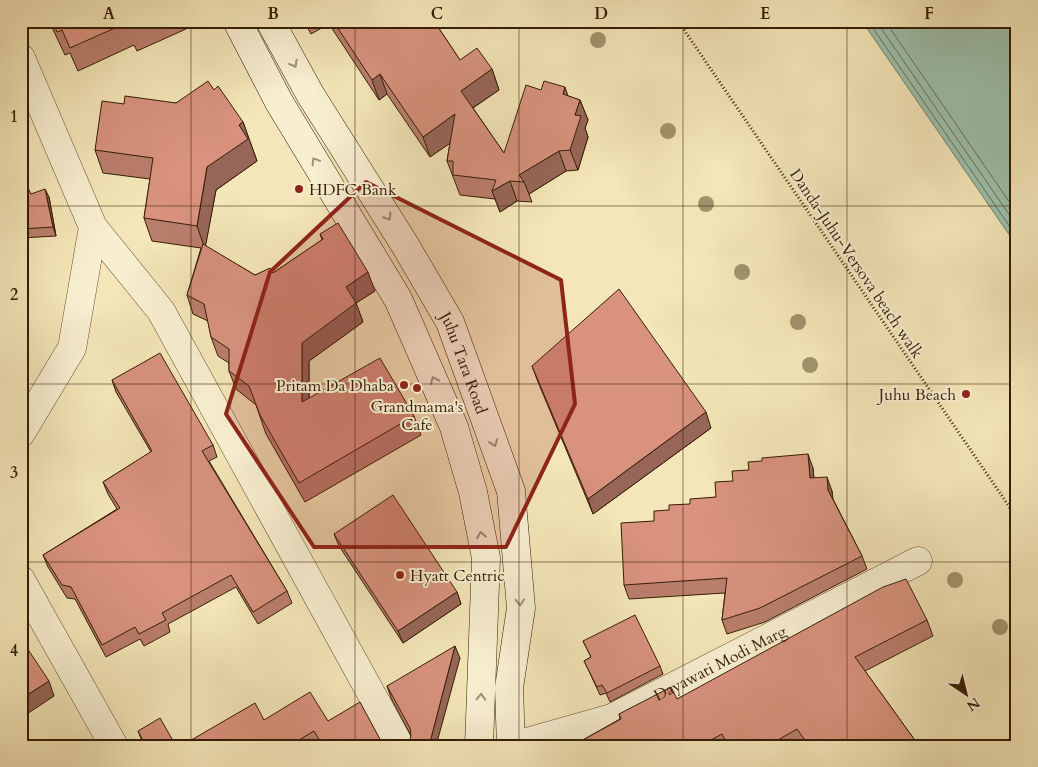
<svg xmlns="http://www.w3.org/2000/svg" width="1038" height="767" viewBox="0 0 1038 767" font-family="Cardo,serif">
  <rect width="100%" height="100%" fill="#f4e6b8"/>
  <filter id="stains"><feTurbulence type="fractalNoise" baseFrequency=".004" numOctaves="4"/><feColorMatrix values="0 0 0 0 .2 0 0 0 0 .09 0 0 0 0 .02 0 0 0 .5 -.17"/></filter>
  <radialGradient id="worn" r=".72"><stop offset=".6" stop-color="#630" stop-opacity="0"/><stop offset="1" stop-color="#630" stop-opacity=".3"/></radialGradient>
  <path fill="#9cc0ab" stroke="#737f69" d="M862 21H1017V246Z"/>
  <g fill="none" stroke-linecap="round" stroke-linejoin="round">
    <path stroke="#696e59" stroke-width="1" d="M868 21 1017 237
      M876 21 1017 226
      M885 21 1017 213"/>
    <g stroke="#664f33" stroke-width="29">
      <g id="minor">
        <path d="M21 58 93 227 72 348 21 433"/>
        <path d="M93 227 161 311 400 746"/>
        <path d="M21 580 114 746"/>
        <path id="s1" d="M513 746 612 718 918 561"/>
      </g>
    </g>
    <g stroke="#361d07" stroke-width="29">
      <g id="secondary">
        <path d="M237 21 279 102 398 299 454 427 473 492 486 558 479 746"/>
        <path id="s2" d="M270 21 310 94 405 245 450 322 511 491 521 608 509 688 511 746"/>
      </g>
    </g>
    <path stroke="#361d07" stroke-width="3" stroke-dasharray="1 2.5" stroke-linecap="butt" d="M678 21 1017 518"/>
    <use href="#minor" stroke="#f8efd1" stroke-width="28"/>
    <use href="#secondary" stroke="#f8efd1" stroke-width="28"/>
  </g>
  <g fill="#a2936d">
    <circle cx="598" cy="40" r="8"/>
    <circle cx="668" cy="131" r="8"/>
    <circle cx="706" cy="204" r="8"/>
    <circle cx="742" cy="272" r="8"/>
    <circle cx="798" cy="322" r="8"/>
    <circle cx="810" cy="365" r="8"/>
    <circle cx="955" cy="580" r="8"/>
    <circle cx="1000" cy="627" r="8"/>
  </g>
  <path fill="#ba7e6c" stroke="#361d07" d="M49 21H183L186 29 137 51 134 45 78 71 70 53 65 55Z
    M304 21H434L460 60 492 69 499 90 473 108 504 153 541 90 568 96 580 100 588 120 585 128 588 137 578 170 566 171 529 194 532 202 517 201 500 212 495 199 460 195 447 161 450 143 430 157 387 94 379 100 329 24 311 34Z
    M214 90 243 122 257 161 216 190 205 246 255 275 273 273 322 240 320 234 375 291 356 303 363 322 309 361V398L414 416 421 435 305 502 266 434 256 405 236 389 229 371V363L218 356 211 337 208 321 193 314 187 295 201 248 152 241 144 218 150 179 103 173 95 150 124 104 176 103Z
    M21 191 31 194 49 197 56 236 21 238Z
    M532 366 711 428 593 514 538 382Z
    M112 380 213 445 217 457 209 461 287 591 292 603 258 624 236 587 168 624 170 632 144 646 140 639 106 657 75 599 67 598 48 567 43 555 117 509 108 494 103 482 151 452 116 392Z
    M813 468 814 478 832 491 833 499 862 556 867 569 765 622 727 634 722 620 725 593 629 599 624 585 654 521 669 510 716 497 733 481Z
    M334 534 457 592 461 604 403 643 339 546Z
    M927 620 933 636 865 671 919 746H803V745L801 746H572L620 719 619 714 677 699Z
    M583 641 660 666 663 674 610 702 606 693 600 695 588 669 584 661 591 657Z
    M460 658 411 736 391 698 387 686Z
    M264 720 328 721 382 743 386 746H320L318 743 313 746H181Z
    M138 731 176 746H144Z"/>
  <path fill="#976658" stroke="#361d07" d="M492 69 499 90 468 111 461 91Z
    M380 74 387 94 379 100 372 80Z
    M565 87 572 108 563 94Z
    M580 100 588 120 585 128 588 137 578 170 570 150 575 115Z
    M455 114 462 135 430 157 423 137Z
    M243 122 257 161 216 190 205 249 197 226 207 167 239 125Z
    M559 151 566 171 529 194 524 182 519 175Z
    M510 181 517 201 500 212 492 191Z
    M45 189 49 197 56 236 53 227Z
    M368 272 375 291 356 303 363 322 309 361V421L302 402V343L346 287Z
    M706 412 711 428 593 514 588 499Z
    M808 454 813 468 815 492 810 478Z
    M827 477 832 491 833 504 828 490Z
    M457 592 461 604 403 643 398 631Z
    M455 646 460 658 436 746H429Z
    M49 681 54 696 21 718V699Z"/>
  <path fill="#d8927e" stroke="#361d07" d="M52 21H145L129 28 126 23 70 48 62 30 57 32Z
    M333 21H434L460 60 477 48 492 69 461 91 504 153 526 85 541 90 544 81 565 87 563 94 580 100 575 115 581 116 570 150 559 151 519 175 524 182 510 181 492 191 496 180 453 175V161H447L455 114 423 137 380 74 372 80Z
    M208 81 214 90 218 86 243 122 239 125 248 139 207 167 197 226 144 218 153 158 95 150 102 101 124 104 125 96 176 103Z
    M27 186 31 194 45 189 53 227 21 229V191Z
    M338 223 368 272 346 287 356 303 302 343V402L380 358 414 416 299 483 260 415 249 386 229 371V349L211 337 204 304 187 295 203 244 255 275 270 268 273 273 323 239 320 234Z
    M619 289 706 412 588 499 532 366Z
    M160 353 213 445 202 451 287 591 253 612 231 575 162 613 166 620 139 634 135 627 102 645 71 587 62 585 43 555 120 508 103 482 152 451 112 380Z
    M808 454 810 478 827 477 828 490 862 556 760 608 722 620 727 578 624 585 621 523 654 521V511L669 510V505L690 504V499L716 497 715 482 733 481 732 471 749 470 748 462 762 461V458Z
    M393 495 457 592 398 631 334 534Z
    M906 579 927 620 855 657 919 746H860L859 744 857 746H809L797 729 778 740 781 746H728L722 734 700 746H695L691 740 681 746H572L621 719 619 714 671 687 677 699 883 587Z
    M635 615 660 666 607 693 602 685 597 687 584 661 591 657 583 641Z
    M21 639 49 681 21 699Z
    M455 646 429 746H406L409 742 411 736 410 728 387 686Z
    M310 692 328 721 360 702 382 743 386 746H323L314 731 289 746H181L255 703 264 720Z
    M160 718 176 746H146L138 731Z"/>
  <defs><path id="oneway-chevron" d="M-2-3.5L2.5 0L-2 3.5" fill="none" stroke-width="1.6" stroke-linecap="round" stroke-linejoin="round" transform="scale(1.25)"/></defs>
  <g stroke="#a19076">
    <use href="#oneway-chevron" transform="translate(294 64) rotate(61)"/>
    <use href="#oneway-chevron" transform="translate(315 161) rotate(-121)"/>
    <use href="#oneway-chevron" transform="translate(388 217) rotate(58)"/>
    <use href="#oneway-chevron" transform="translate(434 380) rotate(-114)"/>
    <use href="#oneway-chevron" transform="translate(494 443) rotate(70)"/>
    <use href="#oneway-chevron" transform="translate(481 535) rotate(-101)"/>
    <use href="#oneway-chevron" transform="translate(520 602) rotate(87)"/>
    <use href="#oneway-chevron" transform="translate(481 697) rotate(-88)"/>
  </g>
  <path fill="#8f2418" fill-opacity="0.2" stroke="#8f2418" stroke-width="4" stroke-linejoin="round" d="M366 182 561 280 575 404 506 547H314L226 414 270 272Z"/>
  <path fill="none" stroke="#361d07" stroke-width="1" stroke-opacity="0.55" d="M191 21V746M355 21V746M519 21V746M683 21V746M847 21V746M21 206H1017M21 384H1017M21 562H1017"/>
  <g fill="#8f2418" stroke="#f8efd1" stroke-width="2">
    <circle cx="299" cy="189" r="5"/>
    <circle cx="404" cy="385" r="5"/>
    <circle cx="417" cy="388" r="5"/>
    <circle cx="966" cy="394" r="5"/>
    <circle cx="400" cy="575" r="5"/>
  </g>
  <g text-anchor="middle" stroke-width="4" stroke-linejoin="round" paint-order="stroke">
    <g font-size="16" fill="#361d07" stroke="#f8efd1" text-anchor="start">
      <text x="309" y="195">HDFC Bank</text>
      <text x="394" y="391" text-anchor="end">Pritam Da Dhaba</text>
      <text x="956" y="400" text-anchor="end">Juhu Beach</text>
      <text x="417" y="412" text-anchor="middle">Grandmama's<tspan x="417" dy="18">Cafe</tspan></text>
      <text x="410" y="581">Hyatt Centric</text>
    </g>
    <g font-size="16" fill="#361d07" stroke="#f8efd1">
      <text transform="translate(857 263) rotate(56)" y="6">Danda-Juhu-Versova beach walk</text>
      <text dy="6" stroke="none"><textPath href="#s2" startOffset="394">Juhu Tara Road</textPath></text>
      <text dy="6" stroke="none"><textPath href="#s1" startOffset="224">Dayawati Modi Marg</textPath></text>
    </g>
  </g>
  <rect width="1038" height="767" fill="none" stroke="#f4e6b8" stroke-width="55"/>
  <g transform="translate(966 694) rotate(145)" stroke="#f8efd1" stroke-width="4" paint-order="stroke">
  <path d="M0-4L9 19L0 12L-9 19Z" fill="#361d07"/>
  <text y="-8" font-size="14" font-weight="bold" text-anchor="middle" fill="#361d07">N</text>
  </g>
  <rect x="28" y="28" width="982" height="712" fill="none" stroke="#361d07" stroke-width="2"/>
  <g font-size="16" text-anchor="middle" font-weight="bold" fill="#361d07">
    <text x="109" y="19">A</text>
    <text x="273" y="19">B</text>
    <text x="437" y="19">C</text>
    <text x="601" y="19">D</text>
    <text x="765" y="19">E</text>
    <text x="929" y="19">F</text>
    <text x="14" y="122">1</text>
    <text x="14" y="300">2</text>
    <text x="14" y="478">3</text>
    <text x="14" y="656">4</text>
  </g>
  <rect width="100%" height="100%" filter="url(#stains)"/>
  <rect width="100%" height="100%" fill="url(#worn)"/>
</svg>
